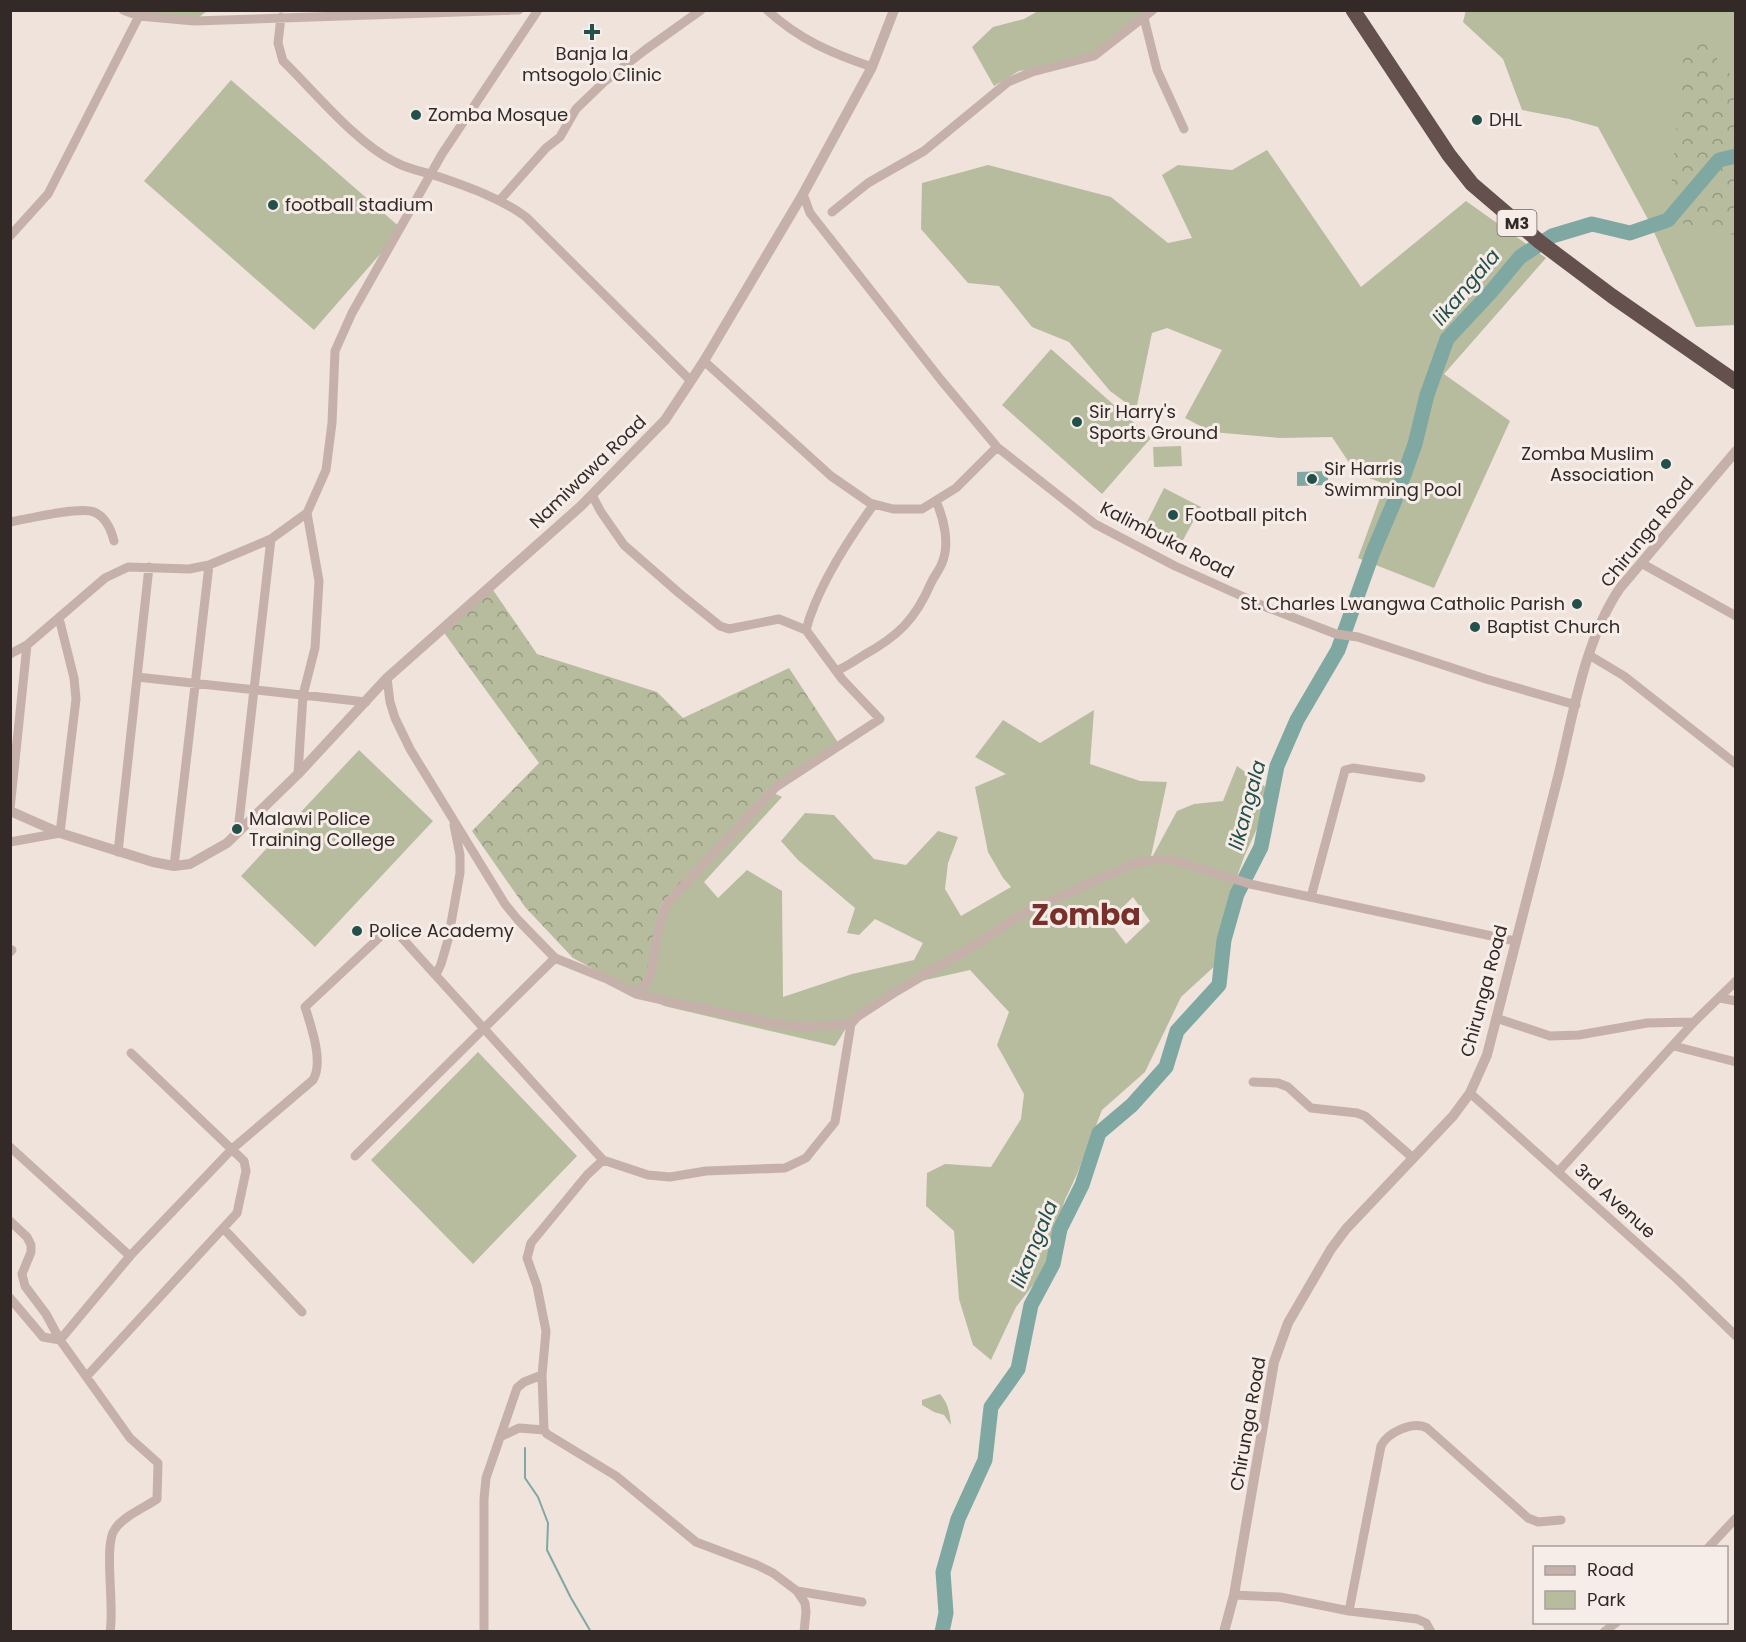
<svg xmlns="http://www.w3.org/2000/svg" width="1746" height="1642" viewBox="0 0 1746 1642" font-family="Poppins,sans-serif">
  <defs>
    <pattern id="forest-crowns" width="20" height="18" patternUnits="userSpaceOnUse" patternTransform="scale(1.5)"><rect width="20" height="18" fill="#b7bc9e"/><path d="M2 6a3 3 0 1 1 6 0M12 15a3 3 0 1 1 6 0" fill="none" stroke="#959981"/></pattern>
  </defs>
  <rect width="100%" height="100%" fill="#efe3dc"/>
  <path fill="#b7bc9e" fill-rule="evenodd" d="M1466 10 1735 11V325L1696 327 1650 223 1598 127 1569 119 1522 110 1503 59 1463 22Z
    M127 11H207L194 21Z
    M1038 11H1155L1094 59 1019 71 994 86 972 47 993 27 1024 19Z
    M231 80 402 229 314 330 144 181Z
    M1267 150 1361 287 1466 201 1546 258 1444 374 1510 421 1434 588 1358 558 1385 484 1356 473 1332 437 1280 438 1212 432 1185 418 1222 350 1167 328 1152 333 1136 410 1110 391 1069 342 1032 327 999 286 968 283 921 229 922 183 988 165 1111 197 1168 243 1192 238 1162 175 1178 165 1232 170Z
    M1051 349 1151 438 1102 494 1002 405Z
    M1181 446 1182 466 1154 467 1153 447Z
    M1164 488 1201 507 1182 542 1146 524Z
    M1094 710 1090 764 1140 781 1167 782 1150 861 1177 811 1194 804 1223 801 1237 766 1267 788 1265 811 1244 857 1228 902 1218 963 1181 997 1145 1072 1102 1110 1077 1174 1064 1202 1057 1240 1040 1276 1016 1307 991 1360 973 1345 959 1299 954 1231 926 1206 927 1173 945 1164 991 1167 1021 1119 1024 1094 997 1045 1009 1012 970 970 921 981 848 1025 835 1046 664 1006 637 992 650 969 661 904 724 839 767 790 782 797 704 882 718 898 747 870 782 891 783 997 852 974 914 960 923 943 875 919 859 935 847 933 855 908 798 860 781 841 805 813 834 815 874 859 906 865 938 831 958 837 948 863 945 889 961 916 1011 887 1003 878 988 852 975 787 1006 774 975 757 1003 720 1040 743ZM1133 897 1150 921 1126 944 1109 921Z
    M359 750 433 821 315 947 241 876Z
    M478 1052 577 1156 473 1264 371 1160Z
    M940 1394C948 1403 950 1413 951 1425L944 1415 934 1412 922 1405V1400Z"/>
  <path fill="url(#forest-crowns)" d="M1699 37 1735 80V235L1668 220 1685 40Z
    M491 587 537 654 657 692 683 718 789 668 839 744 767 790 724 839 661 904 650 969 637 992 573 958 525 907 472 831 539 763 442 630Z"/>
  <path fill="#7fa8a2" d="M1328 471V485L1297 486V472Z"/>
  <g fill="none" stroke-linecap="round" stroke-linejoin="round">
    <path stroke="#7fa8a2" stroke-width="2" d="M525 1448V1478L538 1497 548 1523 547 1550 571 1598 591 1632"/>
    <path stroke="#7fa8a2" stroke-width="15" d="M942 1632 946 1613 943 1572 958 1519 985 1460 991 1407 1018 1369 1031 1305 1053 1264 1060 1229 1082 1185 1099 1133 1132 1105 1166 1067 1177 1031 1219 985 1224 940 1237 894 1261 847 1277 766 1297 720 1338 650 1373 552 1395 500 1415 444 1427 395 1447 339 1490 293 1520 257 1552 236 1592 224 1630 233 1668 220 1719 160 1736 156"/>
    <path stroke="#c5b1aa" stroke-width="9" d="M123 10 139 16 194 21 519 10
      M767 10C800 40 831 53 872 67
      M281 17 278 43 283 61C315 92 356 143 395 162 408 169 420 171 434 175 465 186 499 197 526 217L690 380
      M1144 18 1157 70 1184 129
      M803 194 810 213 941 380 997 447 1095 524 1175 566 1266 607 1336 634 1358 637 1486 679 1576 705
      M499 201 546 148 560 137 576 109 604 82 645 50 701 10
      M832 212 868 183 924 151 1008 82 1032 72 1094 56 1153 10
      M10 236 48 194 139 16
      M704 361 831 476 870 503 893 509H922L956 488 997 447
      M592 495 601 512 624 545 679 593 720 626 729 629 779 619 806 630 842 679 880 719 776 787 669 901 665 908 658 932 651 973 647 982 636 994
      M10 522C28 519 79 506 94 512 106 517 111 529 114 541
      M1641 563 1736 616
      M806 630C817 587 848 540 874 504
      M10 654 27 645 105 578 128 567 189 569 209 565 271 539 307 513 326 470 332 423 335 351 352 313 442 154 538 10
      M1589 655 1624 676 1736 764
      M836 671C846 667 854 661 864 655 898 636 915 620 931 583 934 576 939 571 942 563 950 544 944 519 936 501
      M137 677 366 702
      M387 678 390 702 395 718 410 749 505 904 518 920 555 958 607 979 636 994 667 1001 776 1024 808 1027 851 1024 857 1017 897 991 975 945 1022 914 1135 863 1163 859 1176 861 1250 884 1515 941
      M298 774 303 695 315 648 319 581 307 513
      M10 809 27 645
      M238 831 271 539
      M10 842 60 833 76 699 74 678 59 618
      M118 852 149 567
      M174 866 209 565
      M1311 897 1345 770 1353 768 1421 778
      M10 952 12 950
      M436 975 441 964 448 940 460 873V855L454 825
      M1720 998 1736 1001
      M1496 1018 1550 1036 1579 1035 1647 1023 1694 1022
      M1674 1046 1736 1062
      M1253 1082 1278 1083 1288 1087 1311 1108 1357 1113 1365 1116 1413 1158
      M1470 1093 1677 1279 1736 1336
      M10 1147 130 1256
      M355 1156 555 958
      M603 1160 648 1175 670 1177 706 1171 785 1168 806 1158 835 1122 851 1024
      M1558 1172 1694 1022 1736 981
      M10 1221 27 1237 31 1245V1252L22 1274 25 1286 46 1314 60 1340 130 1438 158 1463 157 1499C144 1508 124 1516 115 1529 103 1544 115 1607 110 1632
      M223 1228 302 1312
      M10 1298 43 1337 60 1340 130 1256 232 1149 313 1080C324 1062 311 1026 305 1007L382 935 393 932 401 937 603 1160 587 1175 531 1243 527 1258 537 1286 546 1331 542 1375 544 1430
      M87 1376 237 1213 246 1171 244 1161 131 1053
      M500 1437 519 1428 544 1430 547 1434 616 1476 696 1542 757 1565 773 1573 797 1591 805 1603 806 1612 804 1632
      M1708 1548 1736 1518
      M797 1591 862 1602
      M1234 1595 1280 1597 1349 1611 1417 1619 1426 1623 1431 1632
      M1349 1611 1381 1446C1387 1433 1413 1420 1427 1428L1528 1518 1538 1522 1561 1520
      M484 1632V1499L486 1478 517 1388 524 1382 542 1375
      M1604 1632 1617 1622"/>
    <path stroke="#c5b1aa" stroke-width="10" d="M10 811 60 833 153 862 174 866 190 864 227 843 298 774 387 678 581 506 665 420 704 361 803 194 872 67 894 10
      M1224 1632 1234 1595 1274 1362 1288 1323 1331 1249 1346 1229 1453 1116 1470 1093 1487 1055C1511 963 1534 870 1558 777 1573 716 1584 641 1620 588L1736 451"/>
    <path stroke="#64514e" stroke-width="15" d="M1353 10 1449 155 1472 184 1540 242 1612 296 1736 382"/>
  </g>
  <g fill="#23504b" stroke="#f7ede8" stroke-width="2">
    <path d="M589 23h6v6h6v6h-6v6h-6v-6h-6v-6h6z"/>
    <circle cx="416" cy="115" r="6"/>
    <circle cx="1477" cy="120" r="6"/>
    <circle cx="273" cy="205" r="6"/>
    <circle cx="1077" cy="422" r="6"/>
    <circle cx="1666" cy="464" r="6"/>
    <circle cx="1312" cy="479" r="6"/>
    <circle cx="1173" cy="515" r="6"/>
    <circle cx="1577" cy="604" r="6"/>
    <circle cx="1475" cy="627" r="6"/>
    <circle cx="237" cy="829" r="6"/>
    <circle cx="357" cy="931" r="6"/>
  </g>
  <g text-anchor="middle" stroke-width="6" stroke-linejoin="round" paint-order="stroke">
    <rect fill="#f7ede8" stroke="#6e6462" stroke-width="1.5" x="1497.5" y="210" width="39" height="26" rx="4.5"/>
    <g font-size="16" font-weight="bold" fill="#332a28">
      <text x="1517" y="229">M3</text>
    </g>
    <g font-size="18" fill="#332a28" stroke="#f7ede8" text-anchor="start">
      <text x="592" y="60" text-anchor="middle">Banja la<tspan x="592" dy="21">mtsogolo Clinic</tspan></text>
      <text x="428" y="121">Zomba Mosque</text>
      <text x="1489" y="126">DHL</text>
      <text x="285" y="211">football stadium</text>
      <text x="1089" y="418">Sir Harry's<tspan x="1089" dy="21">Sports Ground</tspan></text>
      <text x="1654" y="460" text-anchor="end">Zomba Muslim<tspan x="1654" dy="21">Association</tspan></text>
      <text x="1324" y="475">Sir Harris<tspan x="1324" dy="21">Swimming Pool</tspan></text>
      <text x="1185" y="521">Football pitch</text>
      <text x="1565" y="610" text-anchor="end">St. Charles Lwangwa Catholic Parish</text>
      <text x="1487" y="633">Baptist Church</text>
      <text x="249" y="825">Malawi Police<tspan x="249" dy="21">Training College</tspan></text>
      <text x="369" y="937">Police Academy</text>
    </g>
    <g font-size="18" fill="#332a28" stroke="#f7ede8">
      <text transform="translate(588 472) rotate(-44)" y="6">Namiwawa Road</text>
      <text transform="translate(1647 532) rotate(-51)" y="6">Chirunga Road</text>
      <text transform="translate(1167 540) rotate(27)" y="6">Kalimbuka Road</text>
      <text transform="translate(1484 991) rotate(-75)" y="6">Chirunga Road</text>
      <text transform="translate(1615 1201) rotate(42)" y="6">3rd Avenue</text>
      <text transform="translate(1248 1424) rotate(-80)" y="6">Chirunga Road</text>
    </g>
    <g font-size="20" font-style="italic" fill="#23504b" stroke="#f7ede8">
      <text transform="translate(1466 287) rotate(-50)" y="7">likangala</text>
      <text transform="translate(1247 805) rotate(-75)" y="7">likangala</text>
      <text transform="translate(1034 1244) rotate(-68)" y="7">likangala</text>
    </g>
    <g font-size="30" font-weight="bold" fill="#78302b" stroke="#f7ede8">
      <text x="1086" y="925">Zomba</text>
    </g>
  </g>
  <rect width="1746" height="1642" fill="none" stroke="#332a28" stroke-width="24"/>
  <rect x="1533" y="1546" width="195" height="78" fill="#f7ede8" stroke="#a99f9b" stroke-width="1.5"/>
  <rect x="1545" y="1566" width="30" height="9" fill="#c5b1aa" stroke="#a99f9b" stroke-width="1.5"/>
  <text x="1587" y="1576" font-size="18" fill="#332a28">Road</text>
  <rect x="1545" y="1591" width="30" height="18" fill="#b7bc9e" stroke="#a99f9b" stroke-width="1.5"/>
  <text x="1587" y="1606" font-size="18" fill="#332a28">Park</text>
</svg>
